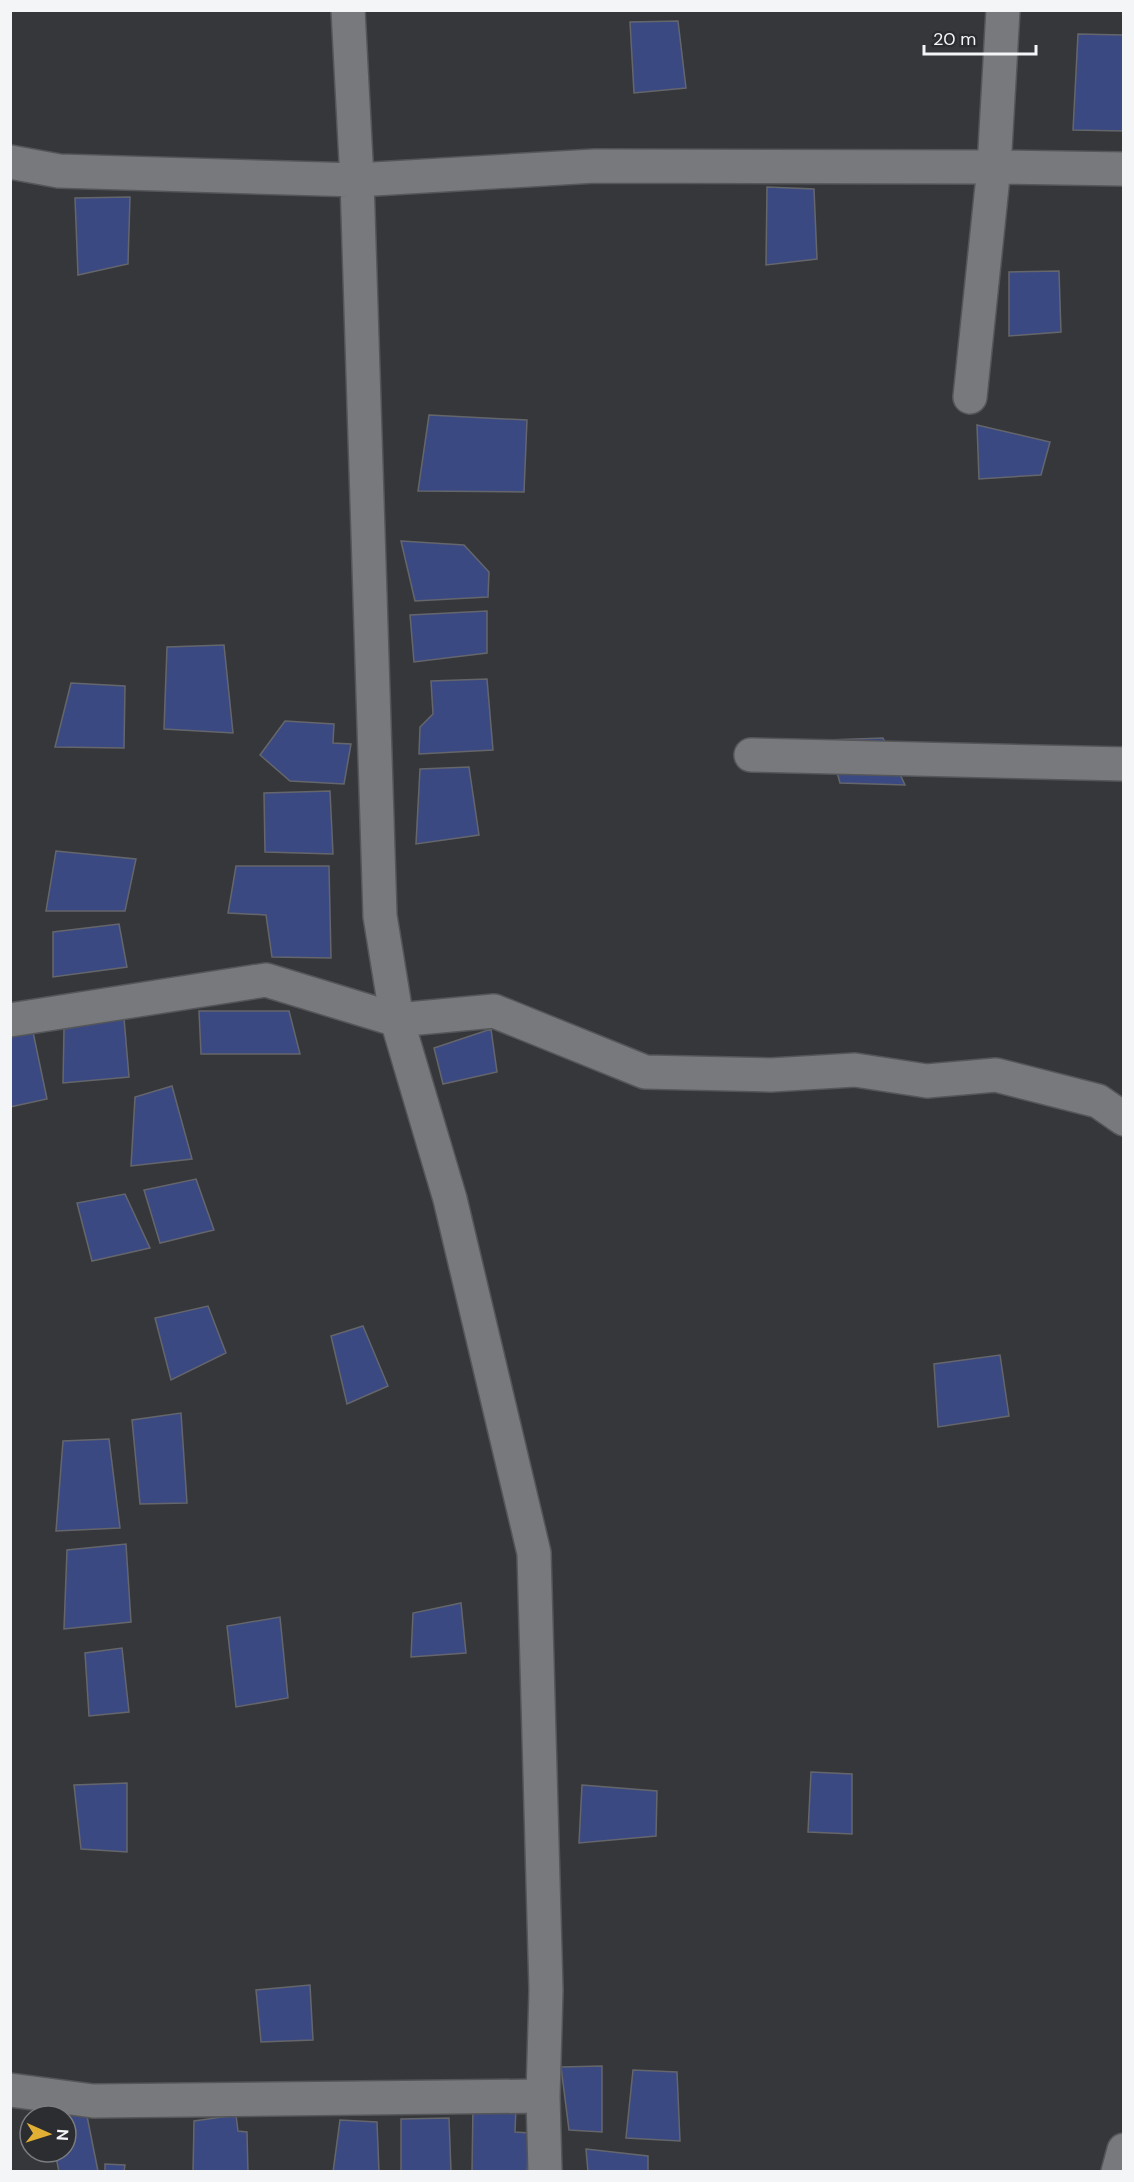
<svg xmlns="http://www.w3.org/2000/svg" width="1134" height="2182" viewBox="0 0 1134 2182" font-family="'DM Sans',sans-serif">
  <rect width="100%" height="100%" fill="#36373b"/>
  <path fill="#3b4982" stroke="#65666b" stroke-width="1.5" d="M678 21 686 88 634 93 630 22Z
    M1078 34 1124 35V131L1073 130Z
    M767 187 814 189 817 259 766 265Z
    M130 197 128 264 78 275 75 198Z
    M1059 271 1061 332 1009 336V272Z
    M429 415 527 420 524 492 418 491Z
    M977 425 1050 442 1041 475 979 479Z
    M401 541 464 545 489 572 488 597 415 601Z
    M487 611V653L414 662 410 615Z
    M224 645 233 733 164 729 167 647Z
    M487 679 493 750 419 754 420 727 433 714 431 681Z
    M71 683 125 686 124 748 55 747Z
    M285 721 334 724 333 743 351 744 344 784 290 781 260 755Z
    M883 738 905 785 840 783 828 740Z
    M469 767 479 835 416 844 420 769Z
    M330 791 333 854 265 852 264 793Z
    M56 851 136 859 125 911H46Z
    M236 866H329L331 958 272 957 266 915 228 913Z
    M119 924 127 967 53 977V932Z
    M199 1011H289L300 1054H201Z
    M124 1018 129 1077 63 1083 64 1029Z
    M491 1029 497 1072 443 1084 434 1048Z
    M33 1032 47 1099 10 1107V1036Z
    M172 1086 192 1159 131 1166 135 1097Z
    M196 1179 214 1230 160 1243 144 1190Z
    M125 1194 150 1248 92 1261 77 1203Z
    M208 1306 226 1353 171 1380 155 1318Z
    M363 1326 388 1386 347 1404 331 1336Z
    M1000 1355 1009 1416 938 1427 934 1364Z
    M181 1413 187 1503 140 1504 132 1420Z
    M109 1439 120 1528 56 1531 63 1441Z
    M126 1544 131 1622 64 1629 67 1550Z
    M461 1603 466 1653 411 1657 413 1613Z
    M280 1617 288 1698 236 1707 227 1626Z
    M122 1648 129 1712 89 1716 85 1653Z
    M811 1772 852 1774V1834L808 1832Z
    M127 1783V1852L81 1849 74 1785Z
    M582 1785 657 1791 656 1836 579 1843Z
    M310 1985 313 2040 261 2042 256 1990Z
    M602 2066V2132L569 2130 561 2067Z
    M633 2070 677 2072 680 2141 626 2138Z
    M473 2103 516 2106 515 2132 530 2133 527 2172H472Z
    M85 2106 98 2171 59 2172 55 2152H66V2116H47L46 2111Z
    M236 2115 238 2131 247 2132 248 2172H193L194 2121Z
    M449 2118 451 2172H401V2119Z
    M340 2120 377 2122 379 2172H333Z
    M586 2149 648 2156V2172H588Z
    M105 2164 125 2165 124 2172H105Z"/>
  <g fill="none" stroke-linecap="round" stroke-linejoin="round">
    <g stroke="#555659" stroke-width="36">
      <path id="street" d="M348 10 357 180 380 916 397 1020 450 1199 534 1553 546 1990 543 2096 545 2172
        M1003 10 994 167 1124 169
        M10 162 59 171 357 180 595 166 994 167 970 397
        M751 755 1124 764
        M10 1020 266 980 397 1020 494 1011 645 1072 771 1075 855 1070 927 1081 996 1075 1098 1101 1124 1119
        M10 2090 93 2101 543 2096
        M1118 2172 1124 2150"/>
    </g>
    <use href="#street" stroke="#77797d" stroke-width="33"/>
  </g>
  <rect width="1134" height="2182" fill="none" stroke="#f4f5f7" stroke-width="24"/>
  <g transform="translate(48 2134) rotate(93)"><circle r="28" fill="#2b2d31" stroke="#7b7d80" stroke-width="1.5"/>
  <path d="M0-4.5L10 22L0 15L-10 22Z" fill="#e1af34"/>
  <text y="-9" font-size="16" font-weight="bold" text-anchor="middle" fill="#f4f5f7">N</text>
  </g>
  <path d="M924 45v9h112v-9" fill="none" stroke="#f4f5f7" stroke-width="3"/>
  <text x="933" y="45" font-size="18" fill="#f4f5f7" stroke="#2b2d31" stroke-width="4.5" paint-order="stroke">20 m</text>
</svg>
